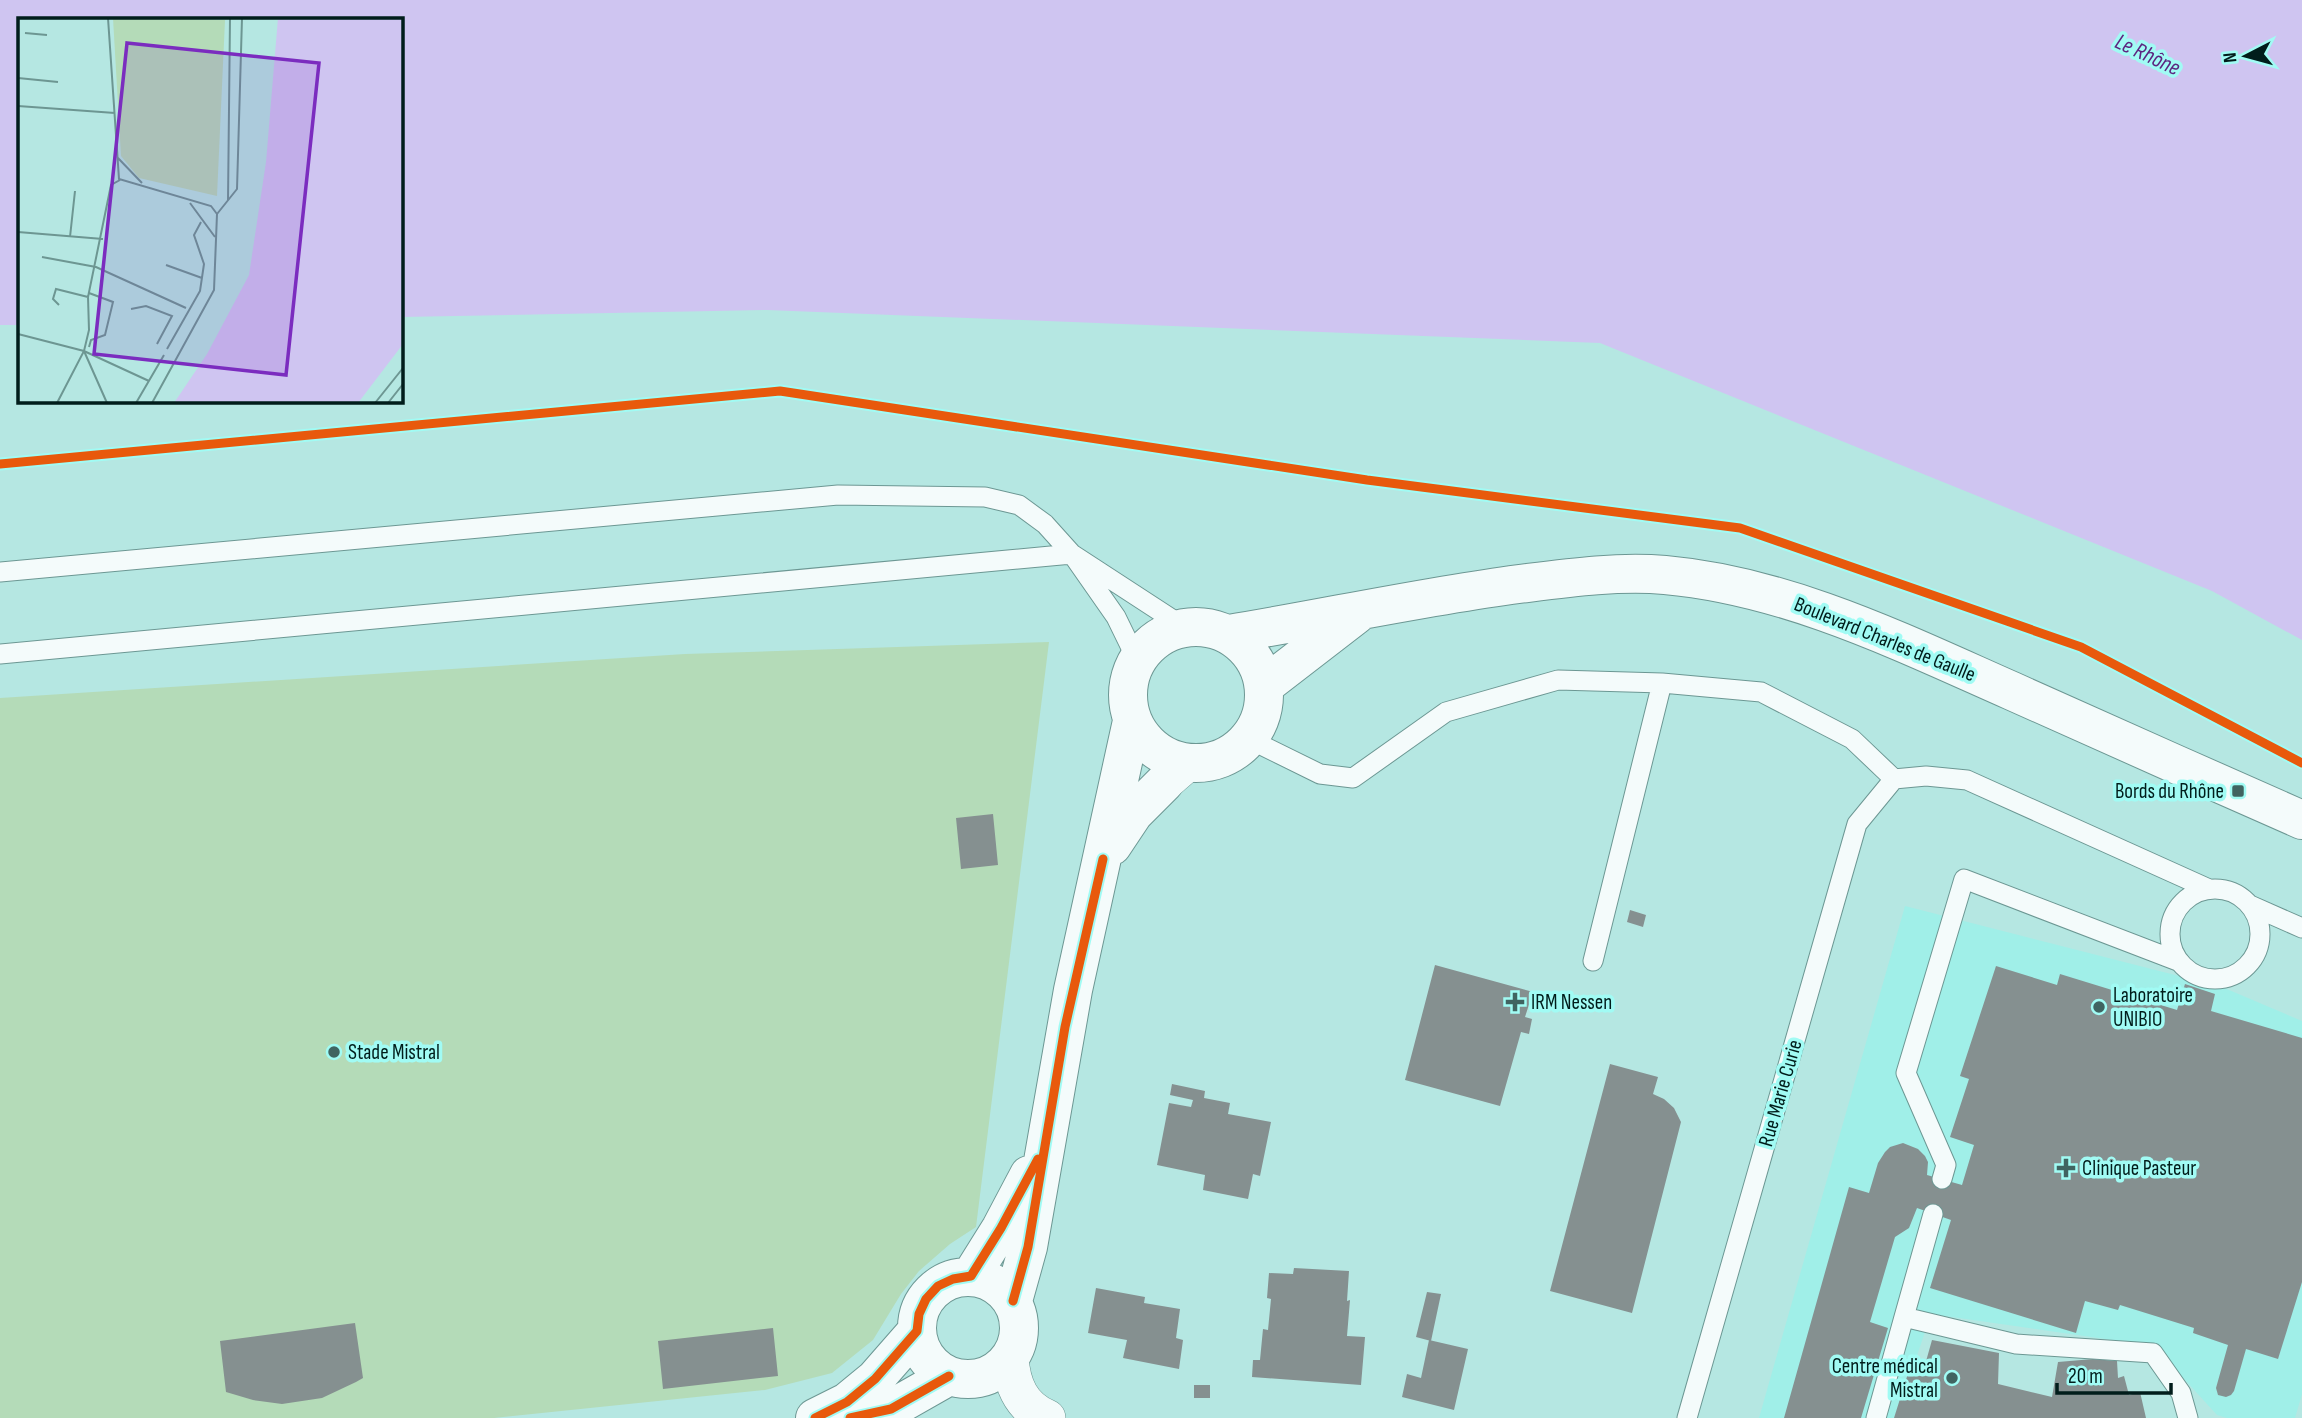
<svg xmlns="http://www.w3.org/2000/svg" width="2302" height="1418" viewBox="0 0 2302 1418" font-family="'Sofia Sans Condensed',sans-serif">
  <rect width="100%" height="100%" fill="#b5e7e2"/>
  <path fill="#a0efe8" d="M1905 906 2222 987 2302 1021V1394L2295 1418H2227L2217 1415 2154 1346 1931 1314 1896 1418H1759Z"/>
  <path fill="#b4dbb8" d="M1049 642 976 1227 950 1244 919 1271 901 1294 873 1340 832 1373 765 1390 494 1418H0V698L685 654Z"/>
  <path fill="#cfc5f1" d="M0 0H2302V640L2212 591 1600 343 767 310 401 317V19H19V325H0Z"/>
  <path fill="#859090" d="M993 814 998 865 961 869 956 818Z
    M1630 910 1646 915 1643 927 1627 922Z
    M1435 965 1533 992 1525 1017 1532 1019 1529 1034 1521 1032 1500 1106 1405 1080Z
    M1996 966 2057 985 2060 974 2177 1010 2185 984 2215 994 2211 1011 2302 1038V1282L2278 1359 2246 1349 2234 1391 2231 1395 2226 1397 2218 1395 2216 1388 2228 1345 2193 1333 2194 1328 2120 1305 2118 1310 2085 1301 2076 1333 1930 1288 1951 1220 1917 1208 1909 1228 1895 1237 1870 1322 1888 1328 1861 1418H1784L1849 1187 1869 1193 1878 1163 1885 1152 1890 1147 1903 1143 1918 1149 1925 1156 1928 1162 1927 1175 1962 1185 1974 1145 1950 1137 1969 1079 1960 1076Z
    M1610 1064 1658 1077 1653 1094 1664 1099 1674 1108 1681 1122 1632 1313 1550 1291Z
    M1172 1084 1205 1091 1204 1098 1230 1103 1228 1114 1271 1122 1260 1176 1253 1174 1248 1199 1203 1190 1205 1175 1157 1165 1169 1103 1191 1107 1193 1100 1170 1095Z
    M1294 1268 1349 1271 1347 1301 1350 1300 1347 1336 1365 1337 1361 1385 1252 1377 1253 1360H1260L1263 1329 1268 1330 1271 1299 1267 1298 1269 1273 1293 1274Z
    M1096 1288 1145 1297 1144 1303 1180 1309 1176 1338 1183 1340 1179 1369 1123 1358 1127 1340 1088 1333Z
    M1427 1292 1441 1294 1431 1341 1416 1337Z
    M355 1323 363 1378 356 1382 322 1398 282 1404 253 1400 226 1392 220 1341Z
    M773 1328 778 1376 663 1389 658 1341Z
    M1429 1340 1468 1349 1454 1410 1402 1397 1407 1374 1421 1378Z
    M1932 1340 1999 1353 1998 1384 2052 1397 2058 1362 2093 1359 2117 1361 2118 1378 2124 1376 2129 1395 2140 1392 2146 1418H1894L1910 1367 1923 1372Z
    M1194 1385H1210V1398H1194Z"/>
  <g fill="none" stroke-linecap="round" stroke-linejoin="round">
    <g stroke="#6c9793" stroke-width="21">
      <path id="service" d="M0 572 838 495 985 497 1019 505 1045 524 1072 554 1116 617 1136 658
        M0 654 1072 554 1184 627
        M1249 739 1320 774 1353 778 1446 712 1558 680 1662 683 1761 692 1852 739 1894 779 1926 776 1967 780 2209 889
        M2170 934a45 45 0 1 1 90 0a45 45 0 1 1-90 0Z
        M2250 905 2302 928
        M1593 961 1662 683
        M1942 1179 1946 1165 1906 1073 1964 879 2180 962
        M1904 1317 1933 1214
        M1687 1418 1857 824 1894 779
        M1876 1418 1904 1317 2016 1344 2153 1353 2181 1393 2188 1418"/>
    </g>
    <g stroke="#6c9793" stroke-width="38">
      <path id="minor" d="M1164 783 1187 763
        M1010 1358C1012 1385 1021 1407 1047 1418"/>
    </g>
    <g stroke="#6c9793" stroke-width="40">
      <path id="tertiary" d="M1128 695a68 68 0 1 1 136 0a68 68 0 1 1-136 0Z
        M1229 634C1326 618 1421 597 1519 584 1567 578 1617 571 1665 575 1788 586 1901 642 2012 691 2109 735 2205 777 2302 820
        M1264 686 1356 615
        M1112 846 1134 813 1164 783
        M971 1276 1001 1228 1029 1175
        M917 1328a51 51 0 1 1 102 0a51 51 0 1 1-102 0Z
        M1013 1301 1028 1247 1073 990 1132 721
        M815 1418 847 1402 875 1379 917 1331
        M850 1418 891 1409 949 1376"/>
    </g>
    <use href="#service" stroke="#f4fbfb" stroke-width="19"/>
    <use href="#minor" stroke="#f4fbfb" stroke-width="37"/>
    <use href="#tertiary" stroke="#f4fbfb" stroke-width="38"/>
    <g stroke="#a1fbf4" stroke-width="13">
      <path id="cycleway" d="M0 464 780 391 1367 480 1740 528 2081 647 2302 763
        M1013 1301 1028 1247 1065 1027 1103 859
        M815 1418 847 1402 875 1379 917 1331 919 1314 926 1299 938 1286 953 1279 971 1276 1001 1228 1038 1159
        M850 1418 891 1409 949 1376"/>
    </g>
    <use href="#cycleway" stroke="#e8590c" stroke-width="9"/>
  </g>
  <g fill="#406461" stroke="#a1fbf4" stroke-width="2.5">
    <rect x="2231" y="784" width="14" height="14" rx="3.5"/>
    <path d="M1511.5 991.5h7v7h7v7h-7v7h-7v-7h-7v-7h7z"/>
    <circle cx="2099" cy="1007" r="7"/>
    <circle cx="334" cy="1052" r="7"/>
    <path d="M2062.5 1157.5h7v7h7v7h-7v7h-7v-7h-7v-7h7z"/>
    <circle cx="1952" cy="1378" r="7"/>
  </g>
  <g text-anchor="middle" stroke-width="7" stroke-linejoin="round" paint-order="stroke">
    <g font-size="21" fill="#011d1b" stroke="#a1fbf4">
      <text transform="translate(1885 639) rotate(22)" y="7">Boulevard Charles de Gaulle</text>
      <text transform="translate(1780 1093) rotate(-74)" y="7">Rue Marie Curie</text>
    </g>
    <g font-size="21" fill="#011d1b" stroke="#a1fbf4" text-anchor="start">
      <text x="2224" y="798" text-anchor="end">Bords du Rhône</text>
      <text x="2113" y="1002">Laboratoire<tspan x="2113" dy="24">UNIBIO</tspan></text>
      <text x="1531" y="1009">IRM Nessen</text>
      <text x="348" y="1059">Stade Mistral</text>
      <text x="2082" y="1175">Clinique Pasteur</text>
      <text x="1938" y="1373" text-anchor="end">Centre médical<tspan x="1938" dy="24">Mistral</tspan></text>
    </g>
    <g font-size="23" font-style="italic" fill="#5d2680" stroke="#a1fbf4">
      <text transform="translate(2148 54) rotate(25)" y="8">Le Rhône</text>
    </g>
  </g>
  <g transform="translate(18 18)">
    <rect width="385" height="385" fill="#b5e7e2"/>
    <path d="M95 0 207 2 199 178 121 160 103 138Z" fill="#b4dbb8"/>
    <path d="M260 0H385V326L340 385H156L189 336 231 257 248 144Z" fill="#cfc5f1"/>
    <path fill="none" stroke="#6d9692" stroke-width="2" d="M90 0 101 161 193 188 199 196 196 272 134 385M7 15 29 17M0 60 40 64M0 88 97 95M99 139 124 165M210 182 212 0M172 185 197 219M199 196 219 171 224 0M0 214 85 221M52 219 57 173M24 239 78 249 168 290M148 247 184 260M41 287 35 281 38 271 70 279M113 291 128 288 154 298 139 326M0 316 66 333 131 363M71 329 73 322 87 317 95 284 71 275M149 331 182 273 186 246 176 217 183 204M66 333 89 385M39 385 66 333 71 312 70 279 93 167 102 162M118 385 146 337M357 385 385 350M370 385 385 366"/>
    <path fill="#7b2cbf" fill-opacity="0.15" stroke="#7b2cbf" stroke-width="3.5" d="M109 25 301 45 268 357 76 336Z"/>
    <rect width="385" height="385" fill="none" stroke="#011d1b" stroke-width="3.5"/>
  </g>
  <g transform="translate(2246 56) rotate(264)" stroke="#a1fbf4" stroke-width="5" paint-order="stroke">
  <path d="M0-5L12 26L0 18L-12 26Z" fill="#011d1b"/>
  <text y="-10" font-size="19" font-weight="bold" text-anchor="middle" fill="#011d1b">N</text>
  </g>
  <path d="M2057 1383v10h114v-10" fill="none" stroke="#011d1b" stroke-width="3.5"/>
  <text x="2068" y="1383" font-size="21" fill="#011d1b" stroke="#a1fbf4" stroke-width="5" paint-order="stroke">20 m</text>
</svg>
